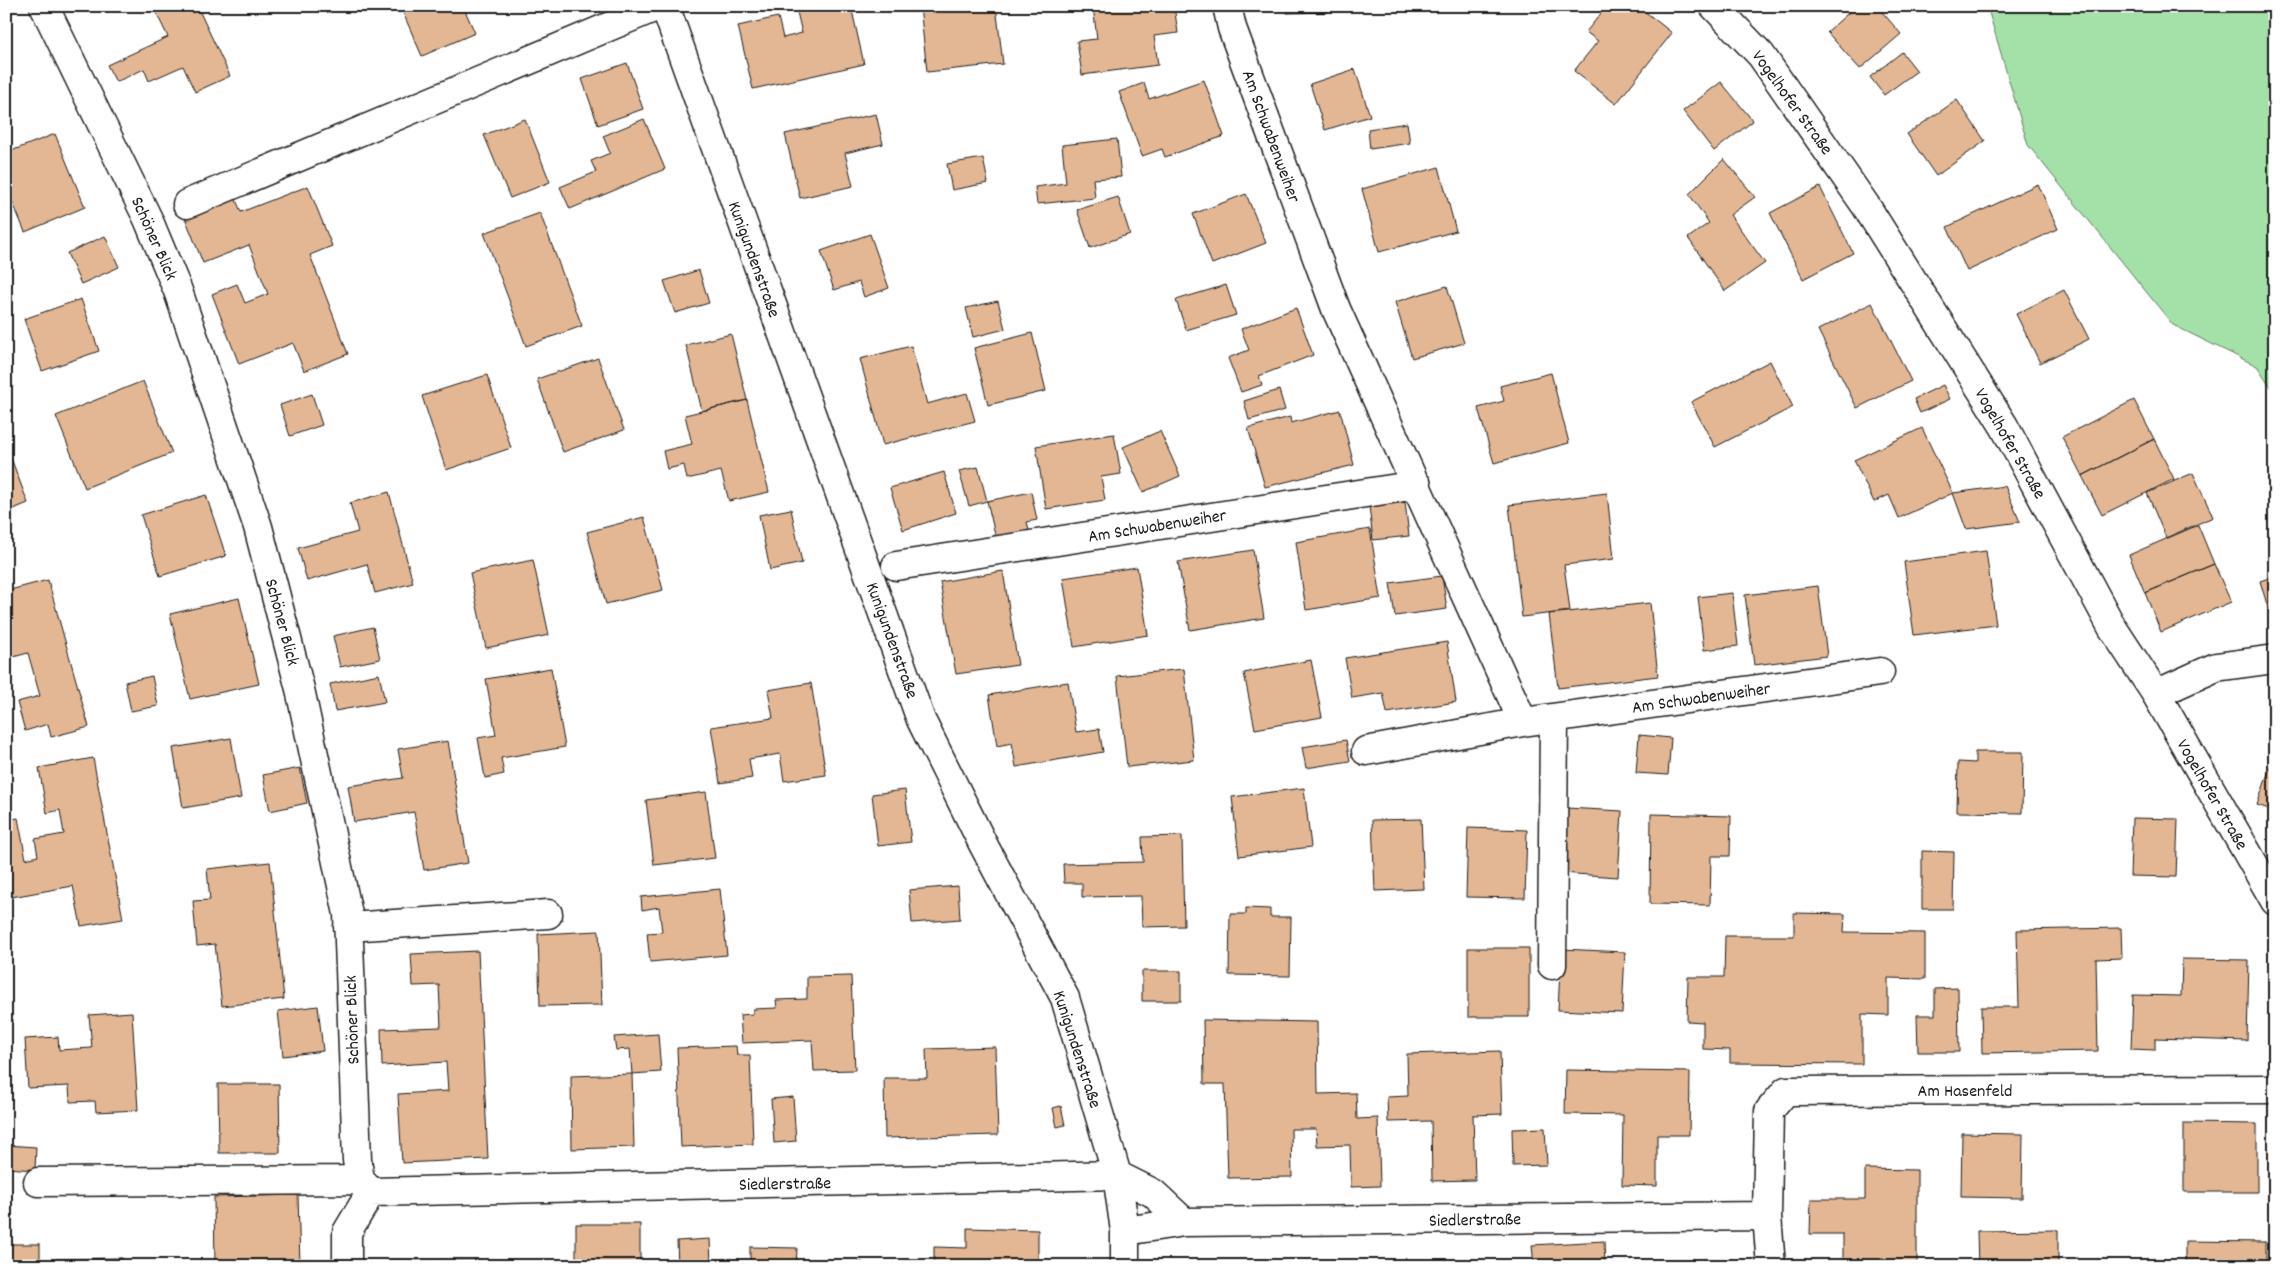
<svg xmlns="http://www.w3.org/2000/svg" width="2281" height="1272" viewBox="0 0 2281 1272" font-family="Dekko,sans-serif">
  <rect width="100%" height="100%" fill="#fff"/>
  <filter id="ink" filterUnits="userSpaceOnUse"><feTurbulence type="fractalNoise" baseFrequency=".02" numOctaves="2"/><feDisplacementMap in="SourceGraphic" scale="10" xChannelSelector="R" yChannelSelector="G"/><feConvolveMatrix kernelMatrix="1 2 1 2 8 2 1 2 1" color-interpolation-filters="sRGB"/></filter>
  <g filter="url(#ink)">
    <path fill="#a3e1a8" stroke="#607e62" d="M1987 6H2275V393L2257 366 2173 325 2028 145Z"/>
    <path fill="#e3b793" stroke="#1c1c1c" d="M153 6H197L230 76 195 92 183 66 149 81 144 69 116 82 107 65 168 37Z
      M400 6H463L475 33 422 56Z
      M821 6H851L864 64 753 89 738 26 778 17 783 38 802 33 797 12Z
      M920 6H996L1003 64 927 72Z
      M1093 6H1174L1178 33 1154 36 1158 65 1082 75 1077 41 1097 39Z
      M1286 6H1328V12L1287 13Z
      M1607 6H1638L1672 33 1616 104 1574 71 1598 41 1586 32Z
      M1856 6H1877L1901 34 1860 69 1827 32Z
      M1902 52 1917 71 1884 95 1870 77Z
      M627 63 643 109 598 125 582 79Z
      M1355 69 1370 116 1325 130 1310 84Z
      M1204 80 1224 136 1165 157 1162 149 1142 156 1119 92 1144 83 1149 99Z
      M1721 82 1753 121 1714 151 1683 111Z
      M1957 100 1985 141 1936 176 1907 134Z
      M876 114 883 144 845 153 853 186 800 198 785 134Z
      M525 119 550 182 510 198 484 135Z
      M644 119 665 169 570 209 560 187 596 172 591 161 610 153 603 136Z
      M1407 123 1410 143 1370 149 1368 129Z
      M55 134 85 207 25 232 6 186V153Z
      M1117 139 1121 177 1093 179 1095 198 1037 204 1035 187 1066 183 1062 145Z
      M983 158 988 183 952 190 947 164Z
      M1724 159 1755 197 1730 215 1765 263 1725 291 1688 238 1709 223 1689 194Z
      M1439 167 1456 231 1379 252 1362 189Z
      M2038 184 2058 229 1967 271 1947 227Z
      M308 186 332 246 310 255 348 354 304 371 293 343 239 364 212 294 237 284 245 303 268 294 249 245 203 263 184 215 234 195 241 212Z
      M1820 187 1853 253 1803 279 1770 213Z
      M1246 194 1266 243 1212 264 1193 214Z
      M1118 197 1130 234 1090 248 1077 210Z
      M540 213 582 326 526 346 484 233Z
      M870 234 889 288 864 297 859 282 834 290 821 251Z
      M105 236 119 267 81 284 67 253Z
      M699 270 709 303 675 313 664 281Z
      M1226 285 1236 315 1186 330 1176 300Z
      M1447 286 1464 343 1412 358 1395 302Z
      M2064 290 2089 339 2040 363 2016 314Z
      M81 299 99 351 42 371 24 319Z
      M998 301 1005 329 973 337 966 308Z
      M1872 303 1911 381 1857 408 1818 330Z
      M1296 308 1313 355 1259 376 1262 385 1241 392 1228 358 1249 350 1241 329Z
      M1032 333 1046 391 988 405 974 348Z
      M731 334 747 400 702 411 686 345Z
      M911 346 927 404 967 393 975 421 883 445 860 359Z
      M598 358 624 430 563 452 537 379Z
      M1770 361 1793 407 1715 447 1691 402Z
      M1551 373 1569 443 1494 463 1478 408 1504 401 1500 386Z
      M487 375 511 448 446 470 422 396Z
      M143 381 172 453 85 488 56 416Z
      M1943 385 1950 399 1920 413 1914 399Z
      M1279 390 1285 410 1249 420 1244 401Z
      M312 394 322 425 290 436 280 405Z
      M747 400 769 492 729 501 721 471 687 479 684 465 667 469 663 451 692 444 685 415Z
      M2134 400 2154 439 2082 476 2062 437Z
      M1340 410 1354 465 1265 487 1248 428 1290 417 1291 423Z
      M1922 428 1953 493 1899 518 1889 495 1874 502 1854 460Z
      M1160 431 1180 476 1143 492 1123 447Z
      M1114 434 1121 474 1101 477 1105 500 1046 509 1036 446Z
      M2154 439 2174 479 2102 515 2082 476Z
      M6 445 28 503 6 512Z
      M978 467 987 501 969 506 959 471Z
      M944 472 956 513 903 530 890 488Z
      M2193 473 2213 517 2166 538 2147 493Z
      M2005 486 2020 522 1966 529 1953 493Z
      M389 492 413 583 375 593 367 564 307 581 298 548 358 532 350 503Z
      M1031 492 1037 520 1027 522 1029 531 996 538 987 501Z
      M1607 493 1614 559 1564 565 1570 611 1522 617 1509 505Z
      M206 495 226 556 160 576 141 515Z
      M1405 502 1409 536 1373 540 1369 506Z
      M791 509 802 563 770 570 759 515Z
      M644 517 663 590 606 604 587 532Z
      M2198 525 2214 564 2145 593 2129 555Z
      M1370 529 1381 598 1306 610 1296 542Z
      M1253 550 1264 618 1190 630 1178 562Z
      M1986 551 1996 625 1914 635 1904 562Z
      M533 560 549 635 486 648 470 573Z
      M2214 564 2231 602 2161 632 2145 593Z
      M1137 567 1148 635 1074 647 1063 578Z
      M1003 571 1018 665 956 674 940 582Z
      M1442 576 1447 609 1395 616 1390 583Z
      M2275 576V616L2271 618 2260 581Z
      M48 580 89 727 51 737 48 724 25 731 17 702 40 696 28 653 6 659V591Z
      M1818 586 1827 656 1754 665 1745 595Z
      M1732 593 1738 646 1704 650 1698 597Z
      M239 598 259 684 190 699 170 614Z
      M1650 603 1658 676 1558 688 1549 614Z
      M373 627 380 659 340 667 333 636Z
      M1447 642 1456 702 1387 713 1383 693 1352 698 1345 658Z
      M1311 660 1322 717 1255 729 1244 673Z
      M551 668 565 747 501 758 504 774 485 778 478 738 496 735 486 679Z
      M1184 669 1194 760 1127 767 1117 676Z
      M379 674 385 702 335 711 330 684Z
      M152 676 158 706 131 711 125 682Z
      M1068 682 1076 732 1099 729 1103 752 1016 767 1012 743 997 746 989 695Z
      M811 683 826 775 784 781 780 754 749 759 752 778 720 783 711 727 773 718 768 690Z
      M1639 735 1671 738 1668 775 1636 773Z
      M231 738 241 798 183 808 173 748Z
      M1346 740 1350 761 1306 768 1302 747Z
      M448 741 468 863 424 870 414 812 354 822 348 786 403 778 398 749Z
      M1975 752H2023L2022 813 1957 812 1958 762 1975 763Z
      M93 758 123 919 81 926 73 886 6 898V820L18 818 26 859 38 856 35 839 64 834 60 810 47 813 39 768Z
      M2273 759H2275V811L2257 805Z
      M300 768 307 803 270 811 263 775Z
      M1304 788 1311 847 1239 856 1232 797Z
      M905 790 911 842 878 846 872 794Z
      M706 792 715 858 654 865 646 800Z
      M1566 808 1622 811 1618 877 1562 873Z
      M1651 814 1731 816 1730 856H1711L1710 905 1650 904Z
      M2132 818 2178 819 2176 877 2130 876Z
      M1421 819 1424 889 1375 891 1372 820Z
      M1468 828 1527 830 1525 898 1466 897Z
      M1182 836 1184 926 1142 927 1141 896 1082 897V883H1064L1063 864 1143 862 1142 837Z
      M1922 851 1954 852 1953 909H1922Z
      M270 862 284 999 222 1006 215 944 197 946 193 901 210 900 207 869Z
      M958 886 960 919 912 923 909 890Z
      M720 889 727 955 650 962 647 933 662 932 659 907 642 910 641 897Z
      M1246 908 1270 909V917H1291L1290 976 1229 975 1230 914H1246Z
      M1794 913 1845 914 1844 932 1925 933V979L1888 978V1015L1862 1014V1064L1730 1063V1050L1703 1049V1022L1687 1021 1688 977H1724L1725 936H1794Z
      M2121 928 2122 958 2096 959 2098 1051 1982 1053 1981 1007H2019L2017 930Z
      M599 931 602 1005 540 1006 538 934Z
      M1468 948H1529V1017H1468Z
      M1561 949 1625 952 1622 1013 1558 1010Z
      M478 951 488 1159 402 1163 398 1094 448 1091 446 1062 382 1066 381 1029 441 1027 439 985 413 986 411 954Z
      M2182 959 2249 960 2247 1041 2155 1038V1050L2131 1049 2133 995 2181 996Z
      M1142 971H1181V1001H1142Z
      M851 976 855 1070 814 1071 812 1040 742 1043 740 1015 753 1014V1009L777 1008 776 1000 807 999V977Z
      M1958 988 1959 1052H1918L1917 1015H1935V989Z
      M318 1006 323 1051 283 1056 278 1011Z
      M132 1012 138 1110 96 1112 95 1101 70 1102 69 1086 28 1088 25 1039 58 1037 59 1050 92 1048 89 1015Z
      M1203 1020 1317 1022 1318 1094 1356 1093 1357 1119 1378 1118 1380 1186 1351 1187 1350 1145 1317 1146 1316 1129H1291L1292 1177 1228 1178 1225 1084H1204Z
      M658 1034 661 1072 632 1074 630 1049 616 1050 614 1037Z
      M736 1046 737 1055H750L753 1144 681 1147 677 1048Z
      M995 1047 998 1135 885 1138 884 1078H927L926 1049Z
      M1500 1051 1502 1114 1473 1115 1475 1180 1432 1181 1431 1121 1388 1122 1387 1097 1408 1096 1407 1054Z
      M1566 1070 1690 1072 1689 1135H1657V1186L1622 1185 1623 1115 1565 1114Z
      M632 1074 634 1147 572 1149 571 1076Z
      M218 1084H279L280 1153H219Z
      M793 1097 796 1141 774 1143 771 1099Z
      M1061 1106 1065 1125 1057 1127 1053 1108Z
      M2184 1123 2257 1124V1192H2184Z
      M1545 1128 1547 1165 1513 1166 1512 1129Z
      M1962 1133 2023 1134 2022 1198 1961 1197Z
      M6 1145 36 1147 35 1170 6 1168Z
      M1865 1169 1917 1170V1266H1843V1234H1810L1811 1199H1865Z
      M298 1195 300 1266H215L214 1197Z
      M576 1224H640V1266H576Z
      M967 1228 1038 1230V1266H934V1247L967 1248Z
      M2058 1230V1266H1978L1977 1231Z
      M710 1239 711 1266H678L677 1241Z
      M1604 1241 1605 1266H1534L1532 1245Z
      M2185 1241 2266 1242V1266H2185Z
      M6 1244H40V1266H6Z
      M750 1247 797 1248 796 1266H750Z
      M122 1258V1266H56V1259Z
      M390 1260 490 1261V1266H390Z
      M820 1262H863V1266H820Z
      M1203 1262H1273L1272 1266H1203Z
      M1433 1262V1266H1339L1399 1263Z"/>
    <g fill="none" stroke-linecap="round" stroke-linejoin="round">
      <g stroke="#1c1c1c" stroke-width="31">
        <path id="minor" d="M44 6 148 219 178 291 258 527 300 689 348 914 357 1160 360 1180 371 1192
          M665 6 921 720 984 846 1065 998 1117 1175 1125 1231V1266
          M1227 6 1232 28 1336 309 1523 722 1880 672
          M1714 6 1761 55 1866 206 2004 426 2112 627 2156 694 2275 901
          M187 204 658 6
          M896 566 1417 485
          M2156 694 2216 667 2275 659
          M1366 751 1523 722
          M348 927 548 914
          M1552 965 1554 718
          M38 1182 360 1180
          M371 1192 1117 1175 1153 1193 1184 1222
          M1125 1231 1184 1222 1767 1216
          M347 1266V1232L371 1192
          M1771 1266 1767 1216 1769 1111 1786 1091 2275 1089"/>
      </g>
      <use href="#minor" stroke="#fff" stroke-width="28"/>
    </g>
  </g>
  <g text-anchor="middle" stroke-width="4" stroke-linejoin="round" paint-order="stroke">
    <g font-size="18" fill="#1c1c1c" stroke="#fff">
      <text transform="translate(1793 102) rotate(54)" y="6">Vogelhofer Straße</text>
      <text transform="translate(1272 136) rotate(70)" y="6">Am Schwabenweiher</text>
      <text transform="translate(155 238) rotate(66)" y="6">Schöner Blick</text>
      <text transform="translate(755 259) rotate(70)" y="6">Kunigundenstraße</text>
      <text transform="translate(2011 443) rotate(60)" y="6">Vogelhofer Straße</text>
      <text transform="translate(1157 525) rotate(-9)" y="6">Am Schwabenweiher</text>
      <text transform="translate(283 622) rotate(75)" y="6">Schöner Blick</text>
      <text transform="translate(893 640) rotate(70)" y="6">Kunigundenstraße</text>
      <text transform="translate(1701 697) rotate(-8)" y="6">Am Schwabenweiher</text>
      <text transform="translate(2213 794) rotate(60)" y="6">Vogelhofer Straße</text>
      <text transform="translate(351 1020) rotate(-92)" y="6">Schöner Blick</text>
      <text transform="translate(1078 1049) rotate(72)" y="6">Kunigundenstraße</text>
      <text x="1965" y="1096">Am Hasenfeld</text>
      <text transform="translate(785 1183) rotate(-1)" y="6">Siedlerstraße</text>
      <text transform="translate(1475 1219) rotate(-1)" y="6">Siedlerstraße</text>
    </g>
  </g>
  <rect width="2281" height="1272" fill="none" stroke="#fff" stroke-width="25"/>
  <rect x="12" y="12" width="2256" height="1247" fill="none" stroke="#1c1c1c" stroke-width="2" filter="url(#ink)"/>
</svg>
